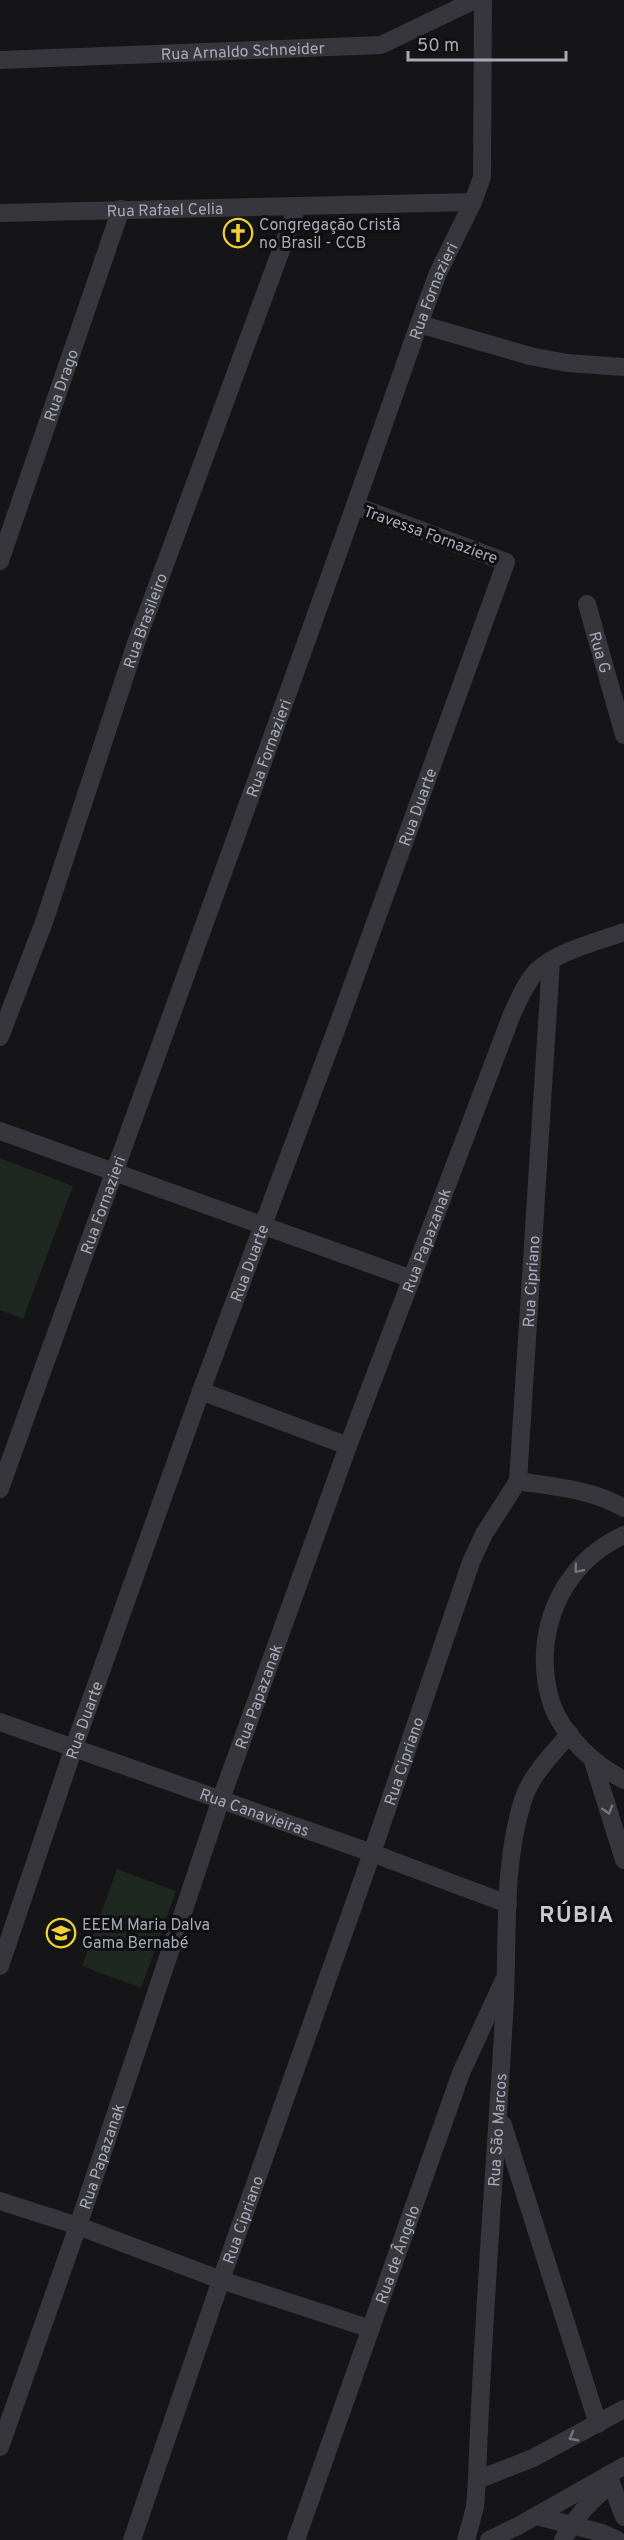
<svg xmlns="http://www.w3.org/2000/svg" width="624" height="2540" viewBox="0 0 624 2540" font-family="Overpass,sans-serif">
  <rect width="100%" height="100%" fill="#151517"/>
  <path fill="#1f2721" d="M0 1158 73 1186 23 1319 0 1310Z
    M117 1869 176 1891 141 1988 82 1966Z"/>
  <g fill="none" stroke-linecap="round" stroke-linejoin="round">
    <g stroke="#36363c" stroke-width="18">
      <path id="s1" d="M0 60 381 45 475 0"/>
      <path id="s2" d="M0 213 473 202"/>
      <path d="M419 324 530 356 567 363 624 367"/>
      <path id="s3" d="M0 561 121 209"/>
      <path id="s4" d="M587 604 624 735"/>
      <path id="s5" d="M0 1037 44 922 136 643 297 207"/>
      <path d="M0 1131 412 1279"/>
      <path d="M201 1391 348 1446"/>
      <path d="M518 1481C554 1487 592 1489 624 1508"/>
      <path id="s6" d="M0 1489C139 1100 283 714 419 324L438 273 473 202 482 177 483 0"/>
      <path d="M624 1535C559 1564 530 1638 552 1705 564 1737 595 1765 624 1780"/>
      <path id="s7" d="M0 1722 372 1853 508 1904"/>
      <path d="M593 1761 624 1860"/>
      <path id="s8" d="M0 1966 74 1747 201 1391 339 1022 506 562 356 506"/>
      <path d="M503 2125 598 2424"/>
      <path d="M0 2201 78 2226 221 2280 371 2329"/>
      <path id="s9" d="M0 2447 78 2226 221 1799 348 1446 512 1014C519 1000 526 981 538 970 560 950 597 942 624 932"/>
      <path d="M608 2475 624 2517"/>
      <path d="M477 2480 533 2458 624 2409"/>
      <path d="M537 2516 602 2533 617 2540"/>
      <path id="s10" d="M132 2540 221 2280 372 1853 471 1562 484 1534 518 1481 551 961"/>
      <path id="s11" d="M296 2540 461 2073 503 1982"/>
      <path id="s12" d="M466 2540 475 2507 477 2480C482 2326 495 2172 504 2017 509 1946 501 1870 523 1800 531 1775 552 1754 570 1734"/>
      <path d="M489 2540 518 2526 624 2466"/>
      <path d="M563 2540C575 2517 590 2500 611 2485"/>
    </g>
  </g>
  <defs><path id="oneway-chevron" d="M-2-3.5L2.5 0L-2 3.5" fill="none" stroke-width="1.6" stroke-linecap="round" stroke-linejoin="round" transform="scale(1.5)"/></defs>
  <g stroke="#747580">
    <use href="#oneway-chevron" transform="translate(578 1569) rotate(130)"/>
    <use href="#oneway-chevron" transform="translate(608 1810) rotate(73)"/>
    <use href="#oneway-chevron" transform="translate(573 2437) rotate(152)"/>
  </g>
  <defs>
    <g id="church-ring" transform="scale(1.5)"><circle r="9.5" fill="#101012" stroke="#f1d232" stroke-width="1.5"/><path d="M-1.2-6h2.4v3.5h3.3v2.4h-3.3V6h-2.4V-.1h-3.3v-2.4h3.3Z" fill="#f1d232"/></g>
    <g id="school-ring" transform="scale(1.5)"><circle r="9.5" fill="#101012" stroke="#f1d232" stroke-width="1.5"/><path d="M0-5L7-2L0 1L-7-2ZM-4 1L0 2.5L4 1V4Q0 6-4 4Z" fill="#f1d232"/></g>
  </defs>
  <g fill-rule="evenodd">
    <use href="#church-ring" x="238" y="233"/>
    <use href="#school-ring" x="61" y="1933"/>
  </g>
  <g text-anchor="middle" stroke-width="6" stroke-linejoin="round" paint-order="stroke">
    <g font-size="16" fill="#a7a9b7" stroke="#101012">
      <text dy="6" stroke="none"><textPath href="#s1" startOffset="243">Rua Arnaldo Schneider</textPath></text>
      <text dy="6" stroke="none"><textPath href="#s2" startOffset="165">Rua Rafael Celia</textPath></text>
      <text dy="6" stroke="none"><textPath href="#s6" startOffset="1274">Rua Fornazieri</textPath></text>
      <text dy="6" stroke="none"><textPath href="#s3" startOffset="186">Rua Drago</textPath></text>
      <text transform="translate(431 534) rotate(20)" y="6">Travessa Fornaziere</text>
      <text dy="6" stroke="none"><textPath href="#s5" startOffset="441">Rua Brasileiro</textPath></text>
      <text dy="6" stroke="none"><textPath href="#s4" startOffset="50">Rua G</textPath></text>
      <text dy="6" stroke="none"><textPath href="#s6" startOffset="788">Rua Fornazieri</textPath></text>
      <text dy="6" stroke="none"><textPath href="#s8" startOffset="1232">Rua Duarte</textPath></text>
      <text dy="6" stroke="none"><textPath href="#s6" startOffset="302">Rua Fornazieri</textPath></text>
      <text dy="6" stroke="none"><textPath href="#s9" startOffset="1280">Rua Papazanak</textPath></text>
      <text dy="6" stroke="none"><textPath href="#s8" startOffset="746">Rua Duarte</textPath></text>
      <text dy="6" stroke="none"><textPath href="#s10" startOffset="1329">Rua Cipriano</textPath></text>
      <text dy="6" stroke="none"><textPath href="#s9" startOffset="794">Rua Papazanak</textPath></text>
      <text dy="6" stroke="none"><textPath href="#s8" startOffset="260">Rua Duarte</textPath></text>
      <text dy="6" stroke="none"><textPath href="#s10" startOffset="825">Rua Cipriano</textPath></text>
      <text dy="6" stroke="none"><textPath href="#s7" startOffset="270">Rua Canavieiras</textPath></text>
      <text dy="6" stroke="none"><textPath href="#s12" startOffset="412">Rua São Marcos</textPath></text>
      <text dy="6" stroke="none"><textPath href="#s9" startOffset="308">Rua Papazanak</textPath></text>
      <text dy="6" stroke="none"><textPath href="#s10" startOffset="339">Rua Cipriano</textPath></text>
      <text dy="6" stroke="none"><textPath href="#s11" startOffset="303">Rua de Ângelo</textPath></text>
    </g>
    <g font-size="16" fill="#a7a9b7" stroke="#101012" text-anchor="start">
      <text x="259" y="230">Congregação Cristã<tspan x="259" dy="18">no Brasil - CCB</tspan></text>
      <text x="82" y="1930">EEEM Maria Dalva<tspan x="82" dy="18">Gama Bernabé</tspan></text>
    </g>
    <g font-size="22" font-weight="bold" letter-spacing="1.5" fill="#c8c9d3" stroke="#101012">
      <text x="577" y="1922">RÚBIA</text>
    </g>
  </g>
  <path d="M408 51v9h158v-9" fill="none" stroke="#a7a9b7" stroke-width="3"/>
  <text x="417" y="51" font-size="18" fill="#a7a9b7" stroke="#101012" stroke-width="4.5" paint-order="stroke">50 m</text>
</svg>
